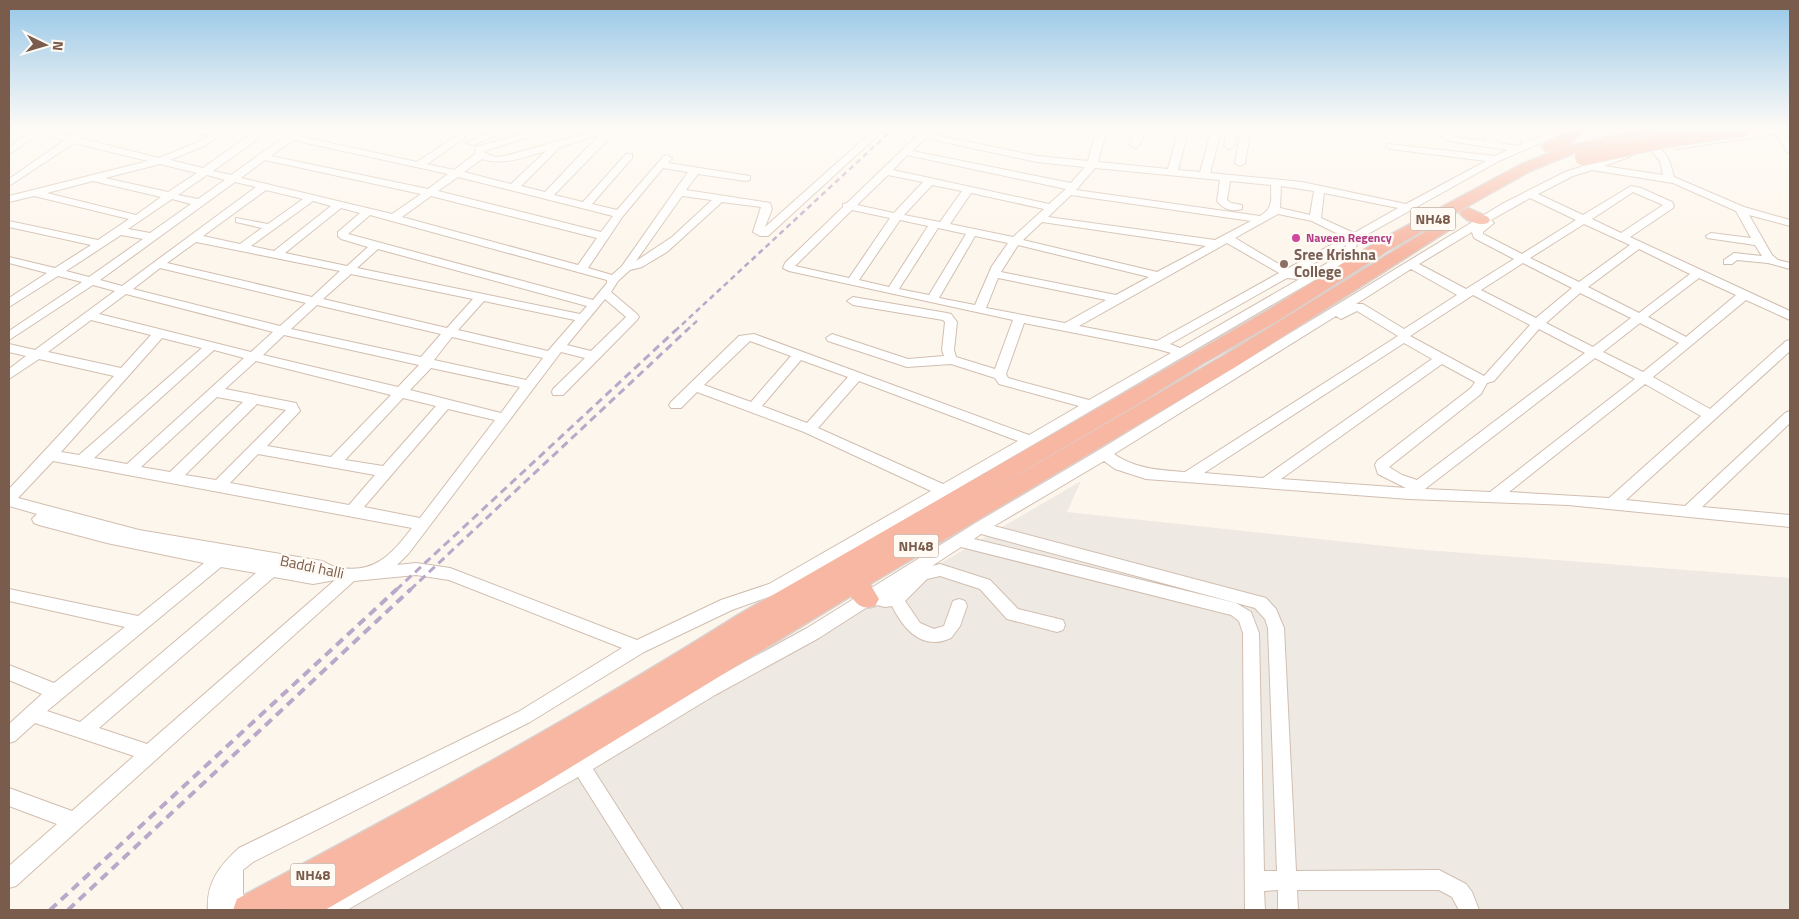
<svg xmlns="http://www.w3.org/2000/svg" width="1799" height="919" viewBox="0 0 1799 919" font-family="'Titillium Web',sans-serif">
  <rect width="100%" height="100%" fill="#fdf6ec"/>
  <path fill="#efe9e4" d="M1081 481 1067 512 1413 549 1790 578V910H348Z"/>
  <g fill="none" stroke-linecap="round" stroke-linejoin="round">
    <g stroke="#d1beb0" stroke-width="2">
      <path id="minor" d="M21 128H37L71 136 83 128H94L80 138 159 158 198 142 209 135 181 131 176 128 216 130 230 128 204 146 170 160 203 168 259 128H269L251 144 213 171 231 175 297 128H308L299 136 417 162 460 133H466V137L427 164 454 170 475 154 476 147 542 128H556L484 151 485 153 496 157 505 156 605 128H619L554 195 583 202 626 154H632V158L592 204 617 210 664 156 667 155 672 158 668 163 750 176V180L746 181 698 174 686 190 770 203 772 209 765 227 876 128H886L768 236H760L753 232 761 207 722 202 667 252 642 267 630 270 618 281 611 292 637 314 639 317 637 320 563 395H553L552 392 553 389 585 358 561 352 409 553 397 565 416 563 450 568 637 640 721 600 769 584 931 491 804 432 697 392 681 408H671L669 405 671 402 739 336 754 334 1029 435 1079 406 999 384 995 378 951 364 907 367 828 341 826 338 832 334 908 359 944 356 942 350 945 322 943 320 853 305 847 301 853 297 947 313 951 314 957 322 954 350 956 357 995 369 1013 320 789 271 783 268 785 263 843 207V204L847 203 925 128H935L930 134 1037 156 1088 161 1097 128H1107L1098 162 1168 169 1179 128H1189L1178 170 1200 172 1212 128H1222L1210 173 1302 182 1406 204 1486 161 1391 149 1386 146 1388 144 1495 156 1508 150 1449 141 1428 128H1439L1455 137 1487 141 1482 128H1492L1497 143 1519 146 1523 144 1514 128H1524L1531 141 1562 128H1575L1499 161 1359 239 1352 258 779 593 732 610 644 652 530 722 253 862 243 870V893L246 910H208C206 883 220 865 239 848L518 712 622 648 449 580 416 575 354 581 16 886 9 888V866L57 824 9 806V788L72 811 134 756 35 723 15 741 9 743V724L42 694 9 680V665L54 683 125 627 9 601V589L138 616 204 563 107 543 39 525 34 523 32 519 37 514 9 506V489L114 376 39 359 9 379V369L26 356 9 352V344L35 350 115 291 93 285 9 340V331L82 282 58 276 9 307V298L47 273 9 263V257L55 268 91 245 9 227V221L98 240 129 219 34 196 9 202V196L148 161 74 143 9 186V179L65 140 40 134 9 154V147L31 132ZM599 135 545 192 521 186 560 147ZM925 138 1037 162 1085 167 1071 183 912 151ZM293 140 448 174 428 189 271 156ZM546 151 511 184 464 172 482 159C504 166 524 157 546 151ZM907 155 1066 189 1049 204 893 170ZM265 160 421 194 392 214 241 178ZM160 164 197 173 168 192 105 178ZM663 168 688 172 622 266 612 275 588 268 623 216ZM1095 168 1220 180 1217 201C1223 209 1232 212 1242 209V205L1231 203 1227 200 1230 181 1271 185C1271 199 1274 208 1260 216L1076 190ZM207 175 225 180 198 199 178 195ZM888 175 923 182 894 213 857 205ZM458 177 613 216 601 232 438 191ZM93 181 161 197 136 215 47 193ZM235 182 256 187 122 286 100 280ZM932 185 962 191 940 222 904 215ZM1281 186 1314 191 1310 215 1280 208ZM266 190 303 199 268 224 236 218V222L262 228 240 244 203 236ZM971 193 1044 209 1013 237 950 224ZM1324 193 1398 208 1354 233 1321 218ZM1071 195 1251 221 1215 240 1048 217ZM431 196 597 238 578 265 402 217ZM682 196 712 200 672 237 636 261ZM172 199 191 204 150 233 128 229ZM313 201 331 206 274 251 251 246ZM341 208 360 213 338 232V236L341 239 368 247 347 266 285 253ZM852 210 890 218 849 278 795 266ZM1278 214 1312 221 1348 239 1340 240 1287 269 1235 238ZM370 215 607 280V283L593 300 348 234ZM900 220 928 226 889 287 859 280ZM1042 222 1206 246 1157 272 1023 240ZM938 228 966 234 929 295 899 289ZM121 235 143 239 89 277 66 271ZM975 236 1008 243 992 266 975 305 939 298ZM196 242 340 271 312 297 167 263ZM1227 243 1279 273 1157 341 1079 326ZM1018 245 1149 277 1116 295 1001 272ZM1346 245 1343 254 1180 348 1170 344 1287 278 1297 279 1299 277 1296 274ZM378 249 587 306 580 314 357 268ZM160 268 306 303 280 326 133 289ZM351 274 473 299 447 328 323 299ZM998 278 1106 300 1065 323 986 308ZM126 294 273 332 251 352 99 314ZM605 299 626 317 591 351 567 345ZM484 301 575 320 548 351 458 330ZM317 305 441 334 421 357 291 329ZM91 320 151 335 121 368 48 352ZM1024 323 1157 349 1171 353 1089 400 1008 378 1006 374ZM284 335 419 365 398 387 263 355ZM452 337 543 358 526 380 434 360ZM162 338 202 348 79 455 61 452ZM750 341 791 356 751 402 704 385ZM214 350 244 358 127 464 94 458ZM801 360 848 377 807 423 762 406ZM256 361 391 395 331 457 267 446 300 411 296 403 225 389ZM431 368 520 387 501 413 410 390ZM859 381 1018 441 943 484 818 428ZM217 397 243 402 170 472 141 467ZM403 398 436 406 383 466 345 460ZM257 404 286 410 216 480 185 475ZM448 409 495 420 420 518 364 507ZM258 454 375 475 349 505 230 483ZM53 461 412 528C391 555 374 575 336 567 331 566 327 563 322 561L139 530 18 498ZM221 567 256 573 80 722 47 711ZM274 577 313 584 335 580 147 744 99 728Z
        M499 128H511L474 145 466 143Z
        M970 128H981L973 133 968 130Z
        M1136 128H1146L1140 145 1135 148 1130 145Z
        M1227 128H1237L1234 146 1229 149 1224 146Z
        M1241 128H1251L1245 163 1240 166 1235 163Z
        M1779 128H1790V132L1785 133 1790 142V153L1787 152 1776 134 1677 149 1672 146 1677 143Z
        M1655 146C1668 151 1671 165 1674 177L1744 207 1790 220V226L1749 215 1772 255 1778 260 1790 263V269L1768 263 1737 260 1732 264H1724V260L1734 253 1762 256 1755 245 1707 238 1706 236 1711 233 1751 238 1736 211 1673 183 1592 170 1573 176 1538 194 1583 215 1631 186 1641 188 1672 202 1674 206 1673 208 1630 237 1790 311V320L1746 300 1653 377 1710 409 1786 341 1790 340V351L1626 500 1685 506 1785 413 1790 411V423L1702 507 1790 515V527L1568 505 1409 499 1146 479 1115 469 1104 461 994 526 1266 598 1276 609 1284 628 1296 871 1439 870 1466 884 1472 892 1479 910H1459L1452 897 1439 890H1297L1298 910H1278V890L1264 891 1265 910H1245L1243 633 1239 621 1231 615 961 547 932 566 940 564 990 580 1018 609 1063 620 1065 625 1063 630 1057 632 1007 619 980 589 940 576 927 579 905 601 920 623 934 629 944 626 953 601 959 599 965 601 967 606 960 626 951 638C923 651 904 630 892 606L885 607 872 604 819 638 715 695 593 769 683 910H662L578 777 347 910H318L321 903 575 760 703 685 807 628 974 524 1099 450 1502 204 1565 172 1626 152 1631 155 1629 157 1604 166 1663 175 1660 161 1650 149ZM1633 192 1663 205 1621 233 1592 219ZM1530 198 1576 220 1522 254 1483 234V232L1494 223 1491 220ZM1584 224 1630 245 1579 282 1530 258ZM1472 232 1474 238 1514 259 1466 289 1419 264ZM1639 249 1690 274 1639 313 1588 287ZM1523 263 1572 288 1536 318 1481 290ZM1411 269 1457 295 1404 329 1363 304H1356ZM1699 278 1736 295 1686 337 1648 317ZM1580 293 1631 318 1593 347 1546 323ZM1473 295 1530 325 1484 376 1410 336ZM1357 311 1398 336 1185 472C1159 470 1136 469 1114 454L1336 316 1341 319ZM1640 323 1679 343 1643 372 1603 352ZM1539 329 1585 353 1417 480 1402 475 1389 467 1481 394 1487 383 1494 381ZM1404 343 1432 359 1263 478 1204 473ZM1595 358 1635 379 1490 492 1425 489ZM1442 364 1475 382 1471 388 1377 461 1375 465 1378 474 1406 488 1281 479ZM1645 384 1701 416 1609 498 1509 492ZM981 534 1255 608 1265 619 1268 628 1277 871H1264L1259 633 1251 612 1236 603 974 539Z"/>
    </g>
    <g stroke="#dad1cd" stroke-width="3">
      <path id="highway" d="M1571 128H1585C1578 139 1559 154 1545 150L1542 147 1545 144Z
        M1662 128H1696L1689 132 1617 143 1574 153 1530 171 1387 251 1279 320 1202 364 1145 400 971 502 1223 356 1441 222H1453L1455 226 1237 366 870 584 879 599 875 606C863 610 858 606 851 596L540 786 325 910H281L282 908 278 910H233L237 899C407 809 576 717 738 615L1265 312 1375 243 1520 165 1564 147 1617 135Z
        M1468 208 1488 217 1490 220 1488 223C1478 226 1466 221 1460 213L1462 210Z"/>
    </g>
    <use href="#minor" fill="#fff" fill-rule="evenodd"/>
    <use href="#highway" fill="#f7b7a3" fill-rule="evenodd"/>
    <path stroke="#b9a8c9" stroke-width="2.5" stroke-dasharray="5.5 4" stroke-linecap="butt" d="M675 331 894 128
      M686 331 699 319"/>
    <path stroke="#b9a8c9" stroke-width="3" stroke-dasharray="8 5" stroke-linecap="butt" d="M396 590 676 330
      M410 590 687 330"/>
    <path stroke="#b9a8c9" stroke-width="4" stroke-dasharray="9 6" stroke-linecap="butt" d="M50 910 397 589
      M68 910 411 589"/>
    <g stroke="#dad1cd" stroke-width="18" stroke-linecap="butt">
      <path id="highway-bridge" d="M1583 157 1667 139 1743 128"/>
    </g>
    <use href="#highway-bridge" stroke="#f7b7a3" stroke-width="16"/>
  </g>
  <linearGradient id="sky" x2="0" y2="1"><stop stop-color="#97c7e8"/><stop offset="0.5" stop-color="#fefbf6"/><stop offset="1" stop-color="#fefbf6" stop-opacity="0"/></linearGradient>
  <rect width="1799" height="256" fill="url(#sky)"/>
  <circle fill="#d1479c" stroke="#fffaf3" stroke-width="2" cx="1296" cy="238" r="5"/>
  <circle fill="#8d6e63" stroke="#fffaf3" stroke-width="2" cx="1284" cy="264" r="5"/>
  <g text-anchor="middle" stroke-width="5" stroke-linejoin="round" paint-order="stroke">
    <g font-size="12" font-weight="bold" fill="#b23c85" stroke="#fffaf3" text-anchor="start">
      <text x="1306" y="242">Naveen Regency</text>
    </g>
    <g fill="#fffaf3" stroke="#a28b7f" stroke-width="1">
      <rect x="1410.5" y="207.5" width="45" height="23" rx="4"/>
      <rect x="893.5" y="534.5" width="45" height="23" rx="4"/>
      <rect x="290.5" y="863.5" width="45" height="23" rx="4"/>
    </g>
    <g font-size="14" font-weight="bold" fill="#7a5c4d">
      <text x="1433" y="224">NH48</text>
      <text x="916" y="551">NH48</text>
      <text x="313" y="880">NH48</text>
    </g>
    <g font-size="15" font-weight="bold" fill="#785e54" stroke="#fffaf3" text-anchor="start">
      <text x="1294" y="260">Sree Krishna<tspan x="1294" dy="17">College</tspan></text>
    </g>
    <g font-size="15" fill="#7a5c4d" stroke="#fffaf3">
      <text transform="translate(312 567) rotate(12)" y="5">Baddi halli</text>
    </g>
  </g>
  <rect width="1799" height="919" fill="none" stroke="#7a5c4d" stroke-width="20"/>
  <g transform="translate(45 45) rotate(95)" stroke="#fffaf3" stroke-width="4" paint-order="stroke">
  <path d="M0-4L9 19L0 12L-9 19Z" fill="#7a5c4d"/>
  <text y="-8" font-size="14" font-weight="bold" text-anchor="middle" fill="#7a5c4d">N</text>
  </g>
</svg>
